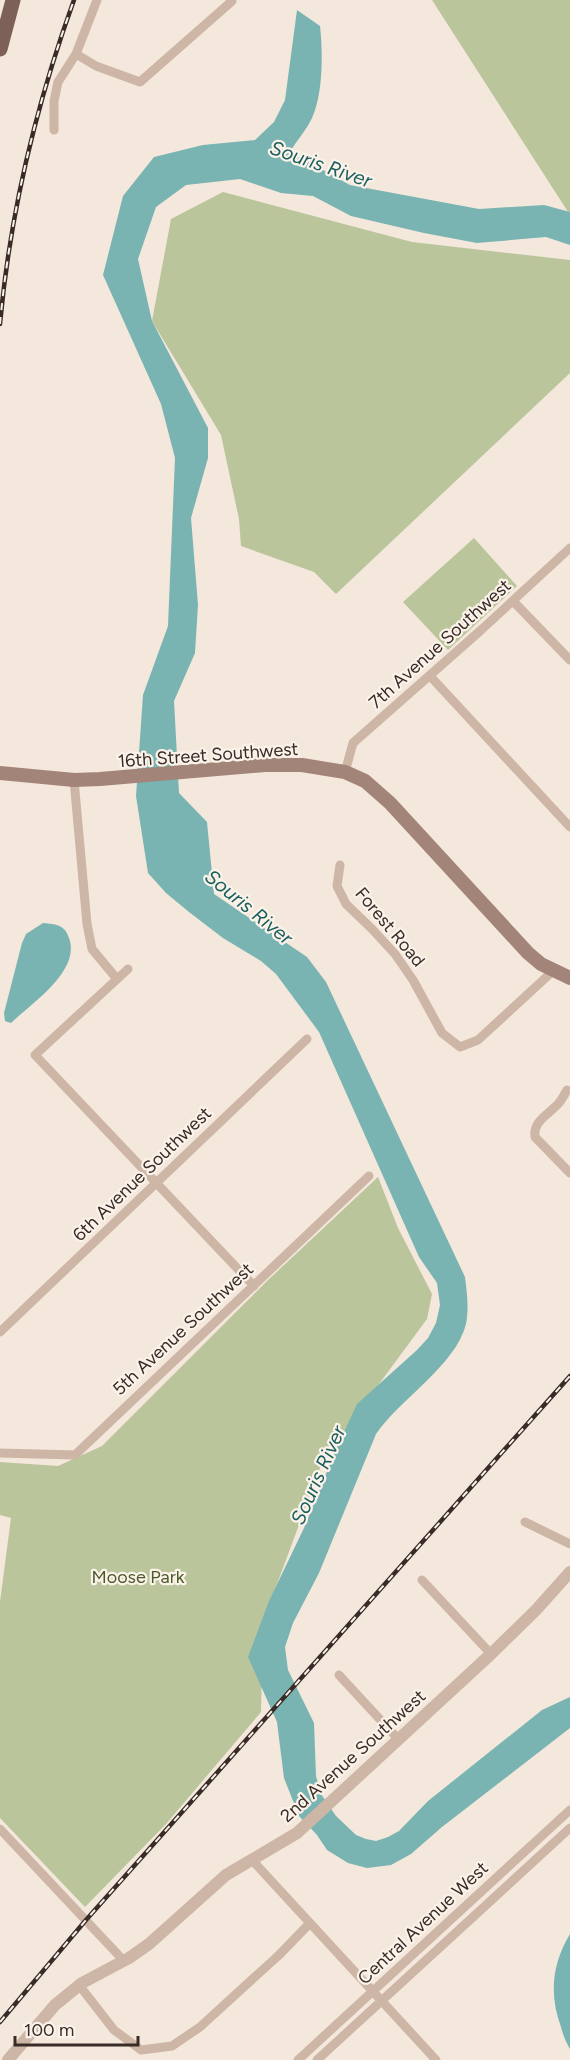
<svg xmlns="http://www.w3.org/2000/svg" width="570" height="2060" viewBox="0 0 570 2060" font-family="Figtree,sans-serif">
  <rect width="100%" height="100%" fill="#f4e7dc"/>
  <path fill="#bac59b" d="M432 0H570V215Z
    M223 192 412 242 570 260V373L336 594 314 572 241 546 239 519 221 435 152 321 171 219Z
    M474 538 517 586 448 650 403 602Z
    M378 1177 398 1228 432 1294 427 1319 323 1460 263 1622 261 1712 166 1824 85 1907 0 1818V1602L11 1518 0 1515V1462L58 1466 102 1446 267 1281Z"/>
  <path fill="#79b4b2" d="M297 10 320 26C323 53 323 94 312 118 306 131 295 142 289 154L305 160 350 185 479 209 544 205 570 212V245L546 237 477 243 424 233 351 216 313 196 281 193 240 179 186 185 156 207 138 259 152 321 208 428V458L191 518 198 605 195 653 174 701 179 793 207 822 214 894 307 957 326 982 465 1277C467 1293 469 1308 466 1324 456 1365 400 1399 376 1434L319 1573 293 1623 285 1647 288 1670 314 1723 316 1776 321 1794 336 1816 356 1835 366 1839 376 1841 388 1837 399 1831 428 1801 542 1710 570 1697V1728L442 1827 411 1854 391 1865 367 1868 348 1863 327 1850 317 1835 299 1816 284 1778 277 1722 248 1657 269 1601 304 1528 337 1447 357 1404 417 1350 428 1338 436 1323 440 1305 437 1283 419 1257 319 1032 276 974 261 961 223 938 189 912 166 893 148 873 136 796 143 695 168 626 175 458 161 404 103 275 123 196 154 157 203 145 255 140 274 122 285 100Z
    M43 923C56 924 65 925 69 938 81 971 32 1003 11 1023L5 1021 4 1013 22 943 26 934Z
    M570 1934V2049C566 2042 563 2035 561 2027 549 1994 552 1964 570 1934Z"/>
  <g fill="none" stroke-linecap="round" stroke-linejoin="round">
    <path stroke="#ceb6a7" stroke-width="9" d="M76 54 96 66 140 82 232 1
      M54 130V101L58 82 76 54 97 0
      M513 601 570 660
      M430 676 570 827
      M345 772 353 743 480 631 570 548
      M74 780 87 924 92 949 117 979
      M340 865 337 886 346 904 372 929 395 954 413 980 442 1033 460 1047 478 1040 553 971
      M128 969 35 1055 254 1286
      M567 1090C564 1095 561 1102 556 1106 546 1116 533 1122 535 1137L570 1173
      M0 1332 307 1039
      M0 1453 75 1455 369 1176
      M525 1522 570 1544
      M422 1580 491 1654
      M339 1675 399 1740
      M0 1829 124 1961
      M252 1860 436 2060
      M79 1985 114 2030 141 2050 172 2046 200 2027 279 1955 310 1923
      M298 2060 570 1810
      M317 2060 570 1828"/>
    <path stroke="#ceb6a7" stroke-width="12" d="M8 2060 55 2005 82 1983 129 1958 149 1944 226 1875 297 1833 491 1654 536 1610 570 1572"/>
    <path stroke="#a28478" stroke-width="14" d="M0 773 74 780 100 779 265 765H302L345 772 365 781 390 803 528 953 541 964 570 978"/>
    <path stroke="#7d6158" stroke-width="15" d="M0 49 13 0"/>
    <g stroke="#392c28" stroke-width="4.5">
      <path id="rail" d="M0 324C10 213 36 105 74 0
        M0 2022 86 1920 570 1376"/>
    </g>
    <use href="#rail" stroke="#fbf2e9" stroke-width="2" stroke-dasharray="7" stroke-linecap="butt"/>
  </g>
  <g text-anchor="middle" stroke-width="4.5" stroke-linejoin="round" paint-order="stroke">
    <g font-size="18" fill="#392c28" stroke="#fbf2e9">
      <text transform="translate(440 644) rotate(-42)" y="6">7th Avenue Southwest</text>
      <text transform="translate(208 755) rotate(-4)" y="6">16th Street Southwest</text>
      <text transform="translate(390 927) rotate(50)" y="6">Forest Road</text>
      <text transform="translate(142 1174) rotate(-44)" y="6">6th Avenue Southwest</text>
      <text transform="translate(183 1329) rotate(-43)" y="6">5th Avenue Southwest</text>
      <text transform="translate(353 1756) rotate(-42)" y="6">2nd Avenue Southwest</text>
      <text transform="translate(423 1923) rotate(-43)" y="6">Central Avenue West</text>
    </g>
    <g font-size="18" fill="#4c5a2a" stroke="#fbf2e9">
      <text x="138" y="1583">Moose Park</text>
    </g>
    <g font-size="20" font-style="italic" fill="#1a5f5e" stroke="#fbf2e9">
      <text transform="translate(321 164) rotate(19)" y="7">Souris River</text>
      <text transform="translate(249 907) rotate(39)" y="7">Souris River</text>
      <text transform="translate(318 1475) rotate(-66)" y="7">Souris River</text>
    </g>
  </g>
  <path d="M15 2036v9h123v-9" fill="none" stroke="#392c28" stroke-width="3"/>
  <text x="24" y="2036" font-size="18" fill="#392c28" stroke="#fbf2e9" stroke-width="4.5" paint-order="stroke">100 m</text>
</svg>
